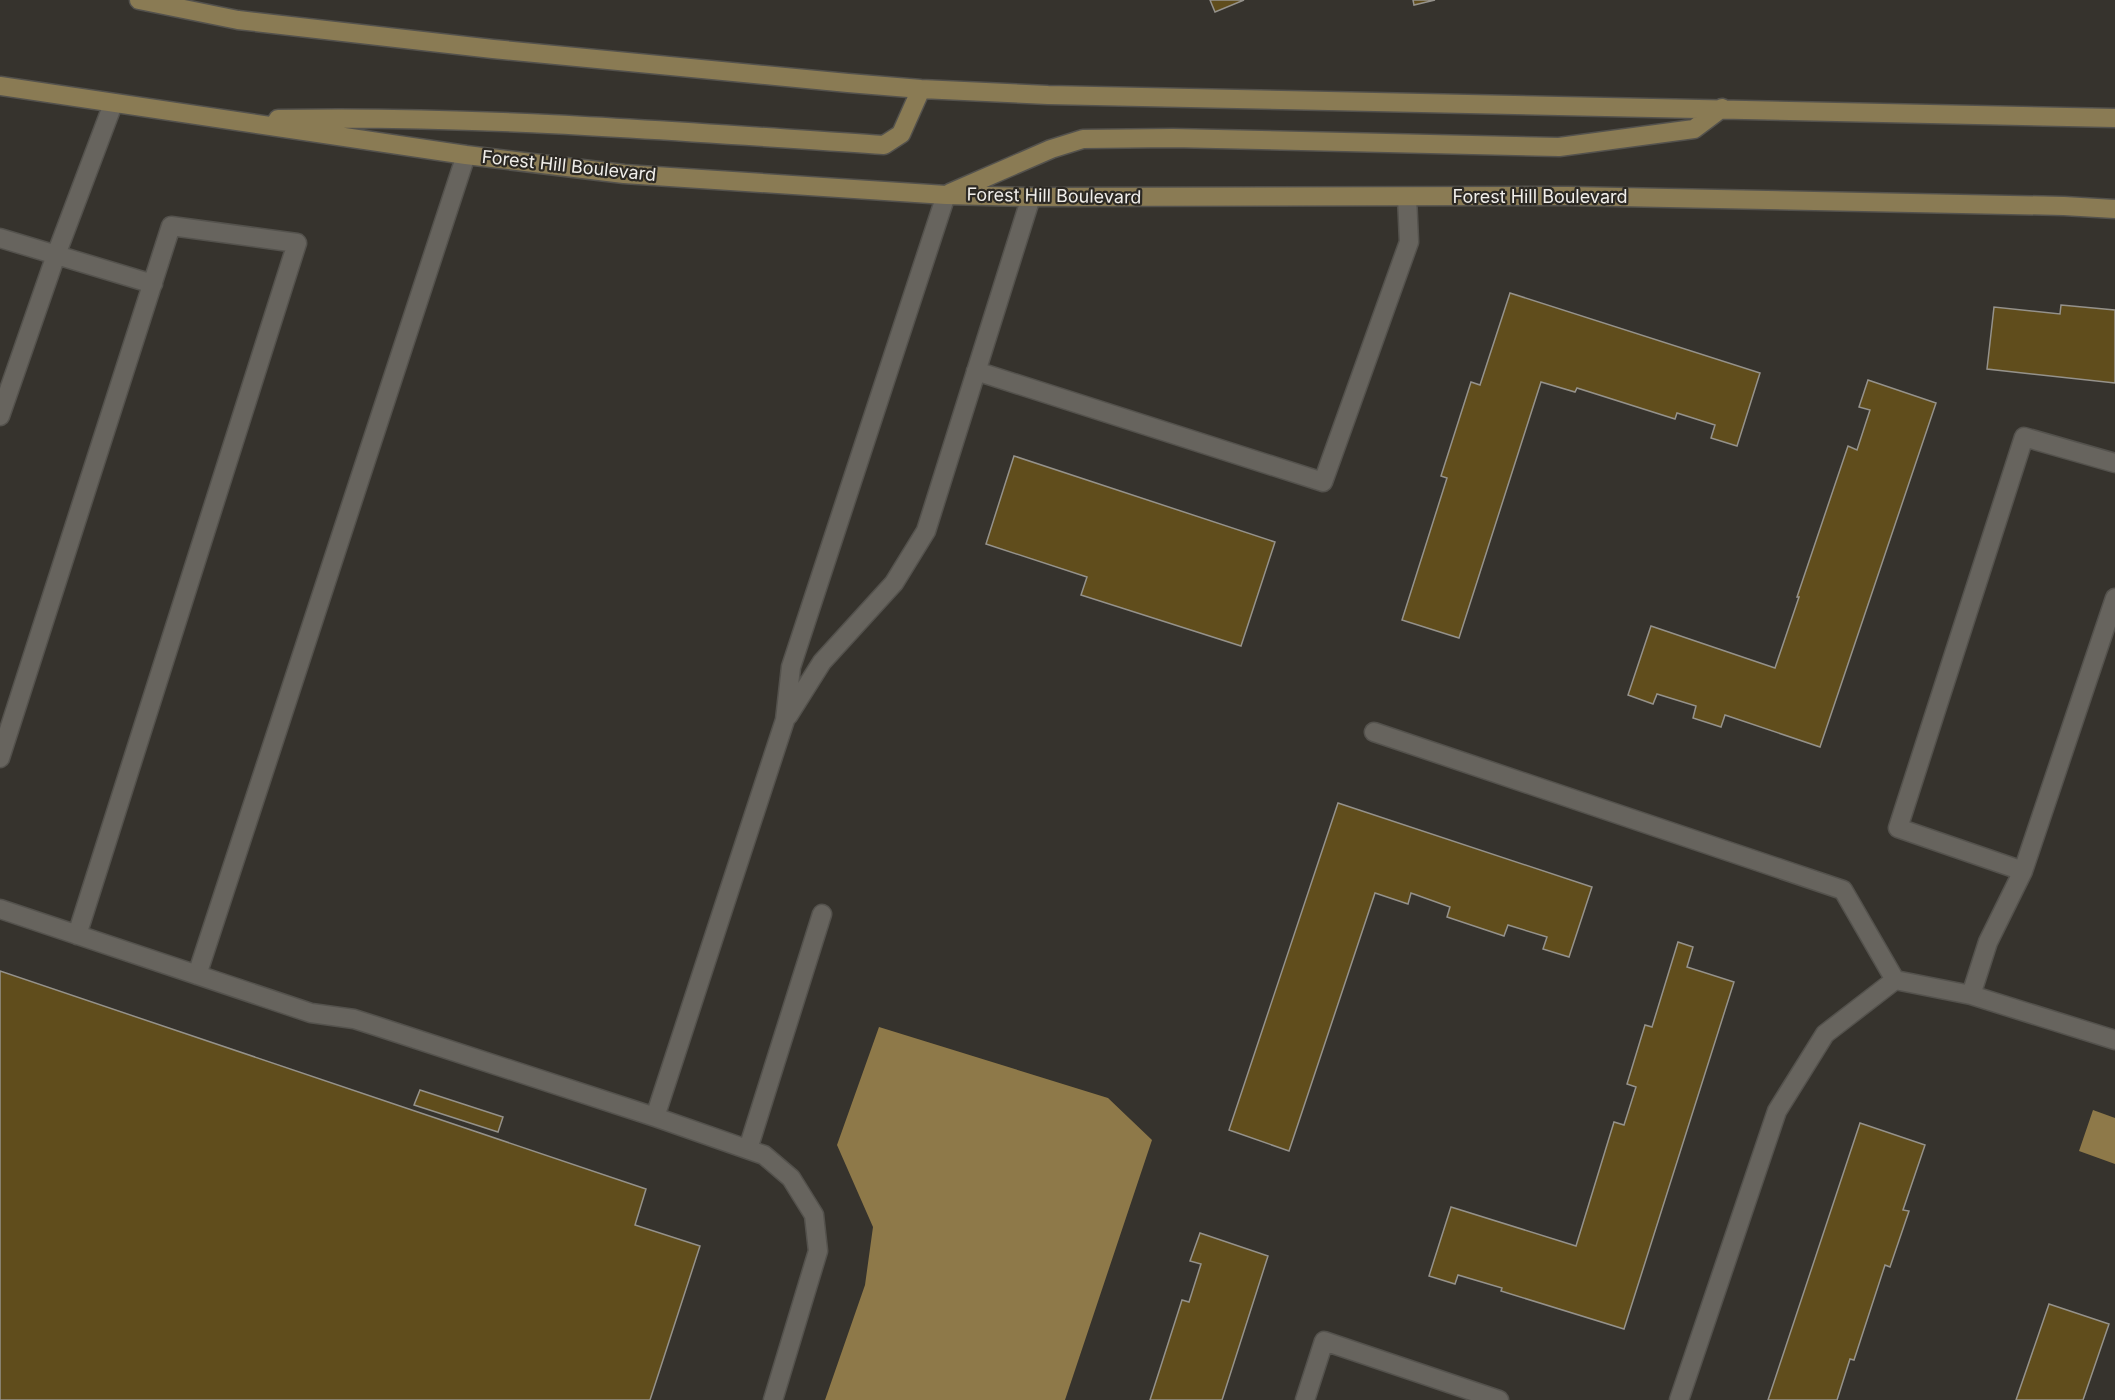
<svg xmlns="http://www.w3.org/2000/svg" width="2115" height="1400" viewBox="0 0 2115 1400" font-family="Inter,sans-serif">
  <rect width="100%" height="100%" fill="#36332d"/>
  <path fill="#8e7949" d="M879 1027 1108 1098 1152 1140 1065 1400H825L865 1285 873 1227 837 1145Z
    M2093 1110 2115 1118V1164L2079 1151Z"/>
  <path fill="#604d1c" stroke="#95928b" stroke-width="1.5" d="M1210 0H1244L1215 12Z
    M1413 0H1435L1414 5Z
    M1510 293 1760 373 1737 446 1711 438 1715 425 1677 413 1675 419 1577 388 1575 392 1541 382 1459 638 1402 620 1447 478 1441 476 1471 382 1480 385Z
    M2061 305 2115 310V383L1987 369 1994 307 2060 314Z
    M1868 380 1936 403 1820 747 1725 715 1721 727 1693 718 1696 706 1657 694 1653 704 1628 695 1651 626 1775 668 1799 597H1797L1848 446 1857 450 1870 410 1859 407Z
    M1014 456 1275 542 1241 646 1081 595 1087 577 986 544Z
    M1338 803 1592 887 1569 957 1543 949 1547 937 1508 925 1504 936 1447 917 1450 907 1411 893 1408 904 1375 893 1289 1151 1229 1130Z
    M1678 942 1693 947 1687 967 1734 982 1624 1329 1501 1291 1502 1288 1458 1275 1455 1284 1429 1276 1451 1207 1576 1246 1614 1122 1624 1125 1636 1087 1627 1084 1645 1025 1652 1027Z
    M0 971 646 1189 635 1225 700 1246 650 1400H0Z
    M420 1090 503 1117 498 1132 414 1105Z
    M1860 1123 1925 1145 1903 1210 1909 1211 1890 1267 1885 1265 1854 1360 1850 1359 1837 1400H1768Z
    M1200 1233 1268 1256 1222 1400H1150L1182 1300 1189 1302 1201 1264 1190 1261Z
    M2049 1304 2109 1324 2083 1400H2016Z"/>
  <g fill="none" stroke-linecap="round" stroke-linejoin="round">
    <g stroke="#54524d" stroke-width="21">
      <path id="lane" d="M0 238 153 284
        M976 371 1323 482 1409 242 1407 197
        M0 416 56 255 113 104
        M788 716 822 662 894 583 926 531 1031 197
        M1374 732 1843 890 1895 980 1971 995 2115 1040
        M0 758 171 226 297 243 77 935
        M2023 871 1898 828 2024 437 2115 463
        M0 909 311 1013 354 1019 376 1026 655 1117 764 1155 791 1178 814 1215 818 1251 773 1400
        M197 975 466 155
        M1971 995 1988 942 2023 871 2115 598
        M655 1117 785 720 791 667 946 195
        M748 1149 822 914
        M1305 1400 1324 1341 1499 1400
        M1679 1400 1777 1111 1825 1034 1895 980"/>
    </g>
    <g stroke="#54524d" stroke-width="21">
      <path id="secondary" d="M139 0 238 20 493 49 848 83 921 89 1048 95 2115 118
        M0 86 466 155 624 174 946 195 1031 197 1569 196 2064 206 2115 209
        M278 119C481 115 682 132 884 145L901 134 921 89
        M950 193 1051 149 1083 139 1173 138 1559 147 1694 129 1722 108"/>
    </g>
    <use href="#lane" stroke="#67645e" stroke-width="18"/>
    <use href="#secondary" stroke="#8a7b54" stroke-width="18"/>
  </g>
  <g text-anchor="middle" stroke-width="4.5" stroke-linejoin="round" paint-order="stroke">
    <g font-size="18" fill="#f0eeea" stroke="#2c2924">
      <text transform="translate(569 166) rotate(6)" y="6">Forest Hill Boulevard</text>
      <text transform="translate(1054 196) rotate(1)" y="6">Forest Hill Boulevard</text>
      <text x="1540" y="203">Forest Hill Boulevard</text>
    </g>
  </g>
</svg>
